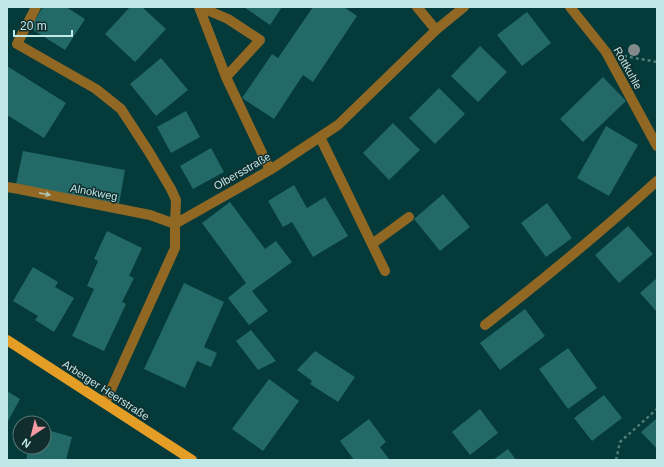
<svg xmlns="http://www.w3.org/2000/svg" width="664" height="467" viewBox="0 0 664 467" font-family="Helvetica,sans-serif">
  <rect width="100%" height="100%" fill="#043a3a"/>
  <path fill="#226968" d="M43 7H66L85 19 65 50 30 28Z
    M130 7H142L166 29 135 62 105 34Z
    M244 7H282L270 25Z
    M313 7H344L357 16 313 82 303 75 274 119 242 98 272 54 278 58Z
    M527 12 551 43 522 66 497 35Z
    M480 46 507 72 478 102 451 76Z
    M161 58 188 90 156 116 130 84Z
    M7 66 66 103 44 138 7 115Z
    M603 77 626 101 583 142 560 119Z
    M439 88 465 114 435 144 409 118Z
    M186 111 200 137 171 153 157 127Z
    M393 123 420 150 389 180 363 153Z
    M606 126 638 145 609 196 577 178Z
    M211 148 224 172 193 189 180 166Z
    M23 151 125 170 119 204 16 184Z
    M294 185 307 208 325 197 348 236 313 257 292 222 283 227 268 201Z
    M443 194 470 227 440 251 414 219Z
    M230 202 265 249 276 241 292 262 252 291 268 311 249 325 228 298 246 283 202 223Z
    M547 203 572 238 546 257 521 223Z
    M628 226 653 254 619 283 595 255Z
    M107 231 142 248 129 276 134 278 122 302 126 304 104 351 72 336 94 289 87 286 98 261 94 259Z
    M33 267 58 282 55 287 74 298 54 332 35 320 38 316 13 301Z
    M657 278V312L640 293Z
    M184 283 224 302 204 347 217 353 211 367 197 361 185 388 144 369Z
    M525 309 545 336 500 370 480 343Z
    M251 330 276 361 258 370 236 341Z
    M568 348 597 388 568 409 539 369Z
    M315 351 355 377 338 402 310 384 312 381 297 370Z
    M269 379 299 401 263 451 232 429Z
    M7 391 20 399 7 423Z
    M604 395 622 418 592 441 574 418Z
    M480 409 498 433 470 455 452 432Z
    M657 418V449L641 432Z
    M369 419 386 442 380 447 389 459 387 460H354L340 441Z
    M44 429 72 437 66 460H26L29 447H44Z
    M508 449 516 460H493Z"/>
  <g fill="none" stroke-linecap="round" stroke-linejoin="round">
    <path stroke="#4c7d7c" stroke-width="2.5" stroke-dasharray="3 3" stroke-linecap="butt" d="M624 56 657 62
      M616 460 620 442 657 409"/>
    <path stroke="#916724" stroke-width="10" d="M199 7 226 77 270 170
      M200 7 228 19 260 40 226 77
      M417 7 436 30
      M570 7 606 52 657 146
      M320 137 385 271
      M7 187 19 189 150 215 175 224 176 200 171 189 149 152 121 109 96 89 17 44 36 7
      M372 244 409 217
      M485 325C544 279 601 232 657 181
      M105 403 175 248V224L270 170 338 125 436 30 464 7"/>
    <path stroke="#e49d25" stroke-width="10" d="M7 340 192 460"/>
  </g>
  <circle fill="#848a8b" cx="634" cy="50" r="6"/>
  <defs><path id="oneway-solid" d="M-6-.8H1V-3.2L6.5 0L1 3.2V.8H-6Z"/></defs>
  <use fill="#b1c1ac" href="#oneway-solid" transform="translate(45 194) rotate(11)"/>
  <g text-anchor="middle" stroke-width="3" stroke-linejoin="round" paint-order="stroke">
    <g font-size="11" fill="#bfe8e7" stroke="#112d2d">
      <text transform="translate(628 68) rotate(61)" y="4">Rottkuhle</text>
      <text transform="translate(242 171) rotate(-30)" y="4">Olbersstraße</text>
      <text transform="translate(94 192) rotate(11)" y="4">Alnokweg</text>
      <text transform="translate(106 390) rotate(33)" y="4">Arberger Heerstraße</text>
    </g>
  </g>
  <rect width="664" height="467" fill="none" stroke="#bfe8e7" stroke-width="16"/>
  <g transform="translate(32 435) rotate(215)"><circle r="19" fill="#112d2d" stroke="#577877"/>
  <path d="M0-3L7 15L0 10L-7 15Z" fill="#f49aa2"/>
  <text y="-6" font-size="11" font-weight="bold" text-anchor="middle" fill="#bfe8e7">N</text>
  </g>
  <path d="M14 30v6h58v-6" fill="none" stroke="#bfe8e7" stroke-width="2"/>
  <text x="20" y="30" font-size="12" fill="#bfe8e7" stroke="#112d2d" stroke-width="3" paint-order="stroke">20 m</text>
</svg>
